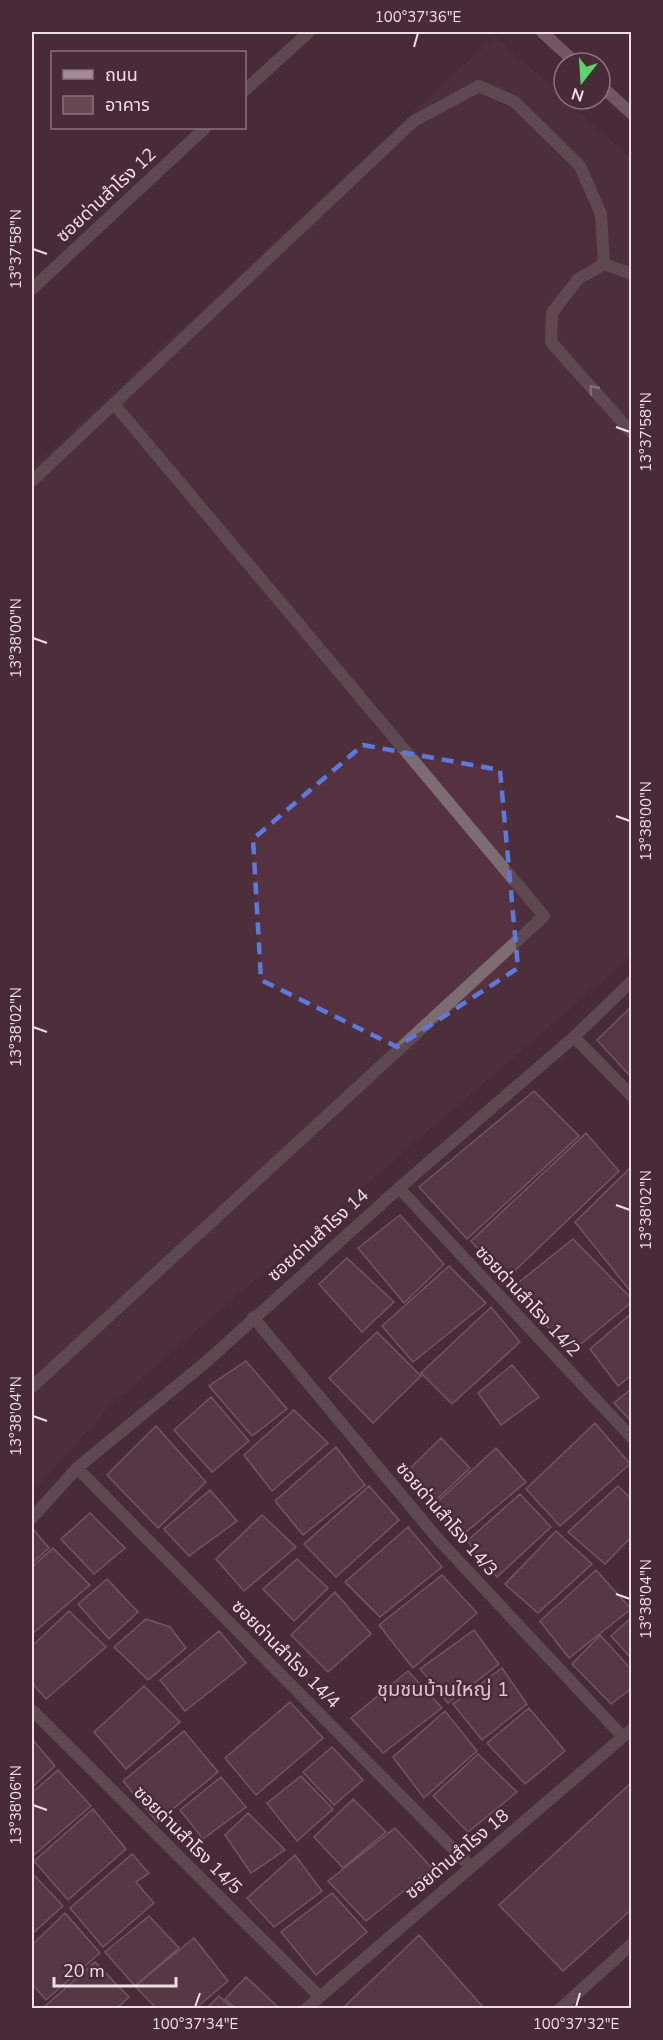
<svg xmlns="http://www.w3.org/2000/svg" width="663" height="2040" viewBox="0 0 663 2040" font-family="'Nunito Sans','Noto Sans Thai',sans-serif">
  <rect width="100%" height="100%" fill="#472b36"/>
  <path fill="#563240" d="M495 36 631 158V956L114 1402 32 1492V468Z"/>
  <path fill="#674853" stroke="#a98792" stroke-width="1.5" d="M632 1006V1078L597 1040Z
    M534 1091 579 1136 467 1239 419 1187Z
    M586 1133 619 1171 505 1280 471 1241Z
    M632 1166V1292H631L575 1222Z
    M400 1215 444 1264 404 1303 358 1248Z
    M573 1239 632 1299V1302L570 1353 513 1287Z
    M347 1258 394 1302 362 1332 319 1284Z
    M449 1266 486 1303 413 1362 382 1326Z
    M491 1307 520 1342 452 1404 421 1373Z
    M632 1313V1375L618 1386 590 1349Z
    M377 1332 421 1376 373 1423 329 1378Z
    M246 1361 287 1409 252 1436 209 1386Z
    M512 1365 539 1397 501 1425 478 1393Z
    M632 1388V1422L614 1403Z
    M211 1397 249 1441 212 1472 174 1430Z
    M294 1410 328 1443 272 1491 244 1455Z
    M595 1423 630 1464 560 1526 526 1489Z
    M156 1426 206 1482 158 1528 107 1475Z
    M441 1438 470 1468 432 1504 403 1475Z
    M336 1447 365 1485 303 1535 275 1501Z
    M496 1448 526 1482 459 1538 434 1505Z
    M369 1486 399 1520 336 1577 304 1544Z
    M618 1486 632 1499V1536L605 1564 568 1532Z
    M210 1490 237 1521 189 1556 164 1529Z
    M520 1494 551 1527 497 1577 467 1541Z
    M90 1513 125 1548 94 1574 61 1539Z
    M262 1515 296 1547 244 1591 216 1559Z
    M408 1527 442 1567 380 1617 345 1582Z
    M32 1528 49 1548 32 1563Z
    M556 1531 592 1564 538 1613 505 1584Z
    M53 1548 90 1585 32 1634V1567Z
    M297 1559 328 1588 294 1621 263 1589Z
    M596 1570 631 1609 569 1658 540 1621Z
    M442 1575 477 1613 413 1668 379 1625Z
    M107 1579 138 1612 109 1639 78 1604Z
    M335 1592 371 1634 328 1672 291 1635Z
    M69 1611 106 1647 46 1699 32 1683V1646Z
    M632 1617V1659L611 1636Z
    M146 1619 170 1627 186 1648 148 1680 114 1647Z
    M474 1630 499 1664 448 1703 420 1669Z
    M219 1631 246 1663 185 1711 160 1680Z
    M600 1635 632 1670V1688L611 1704 572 1664Z
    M502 1668 527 1704 482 1740 453 1704Z
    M408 1671 442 1708 383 1753 351 1718Z
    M144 1686 180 1722 126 1769 94 1732Z
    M290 1702 323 1738 256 1795 225 1758Z
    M529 1708 565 1751 525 1784 487 1743Z
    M445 1711 477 1751 424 1798 393 1757Z
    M184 1731 218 1772 157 1822 123 1781Z
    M32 1739 55 1766 32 1787Z
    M332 1747 363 1780 334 1805 303 1772Z
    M478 1754 517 1792 468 1832 433 1796Z
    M58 1770 91 1806 35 1854 32 1851V1793Z
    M301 1776 333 1809 297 1841 267 1803Z
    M221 1777 246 1807 203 1839 180 1810Z
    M632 1782V1909L563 1971 499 1905Z
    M353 1799 386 1832 343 1868 314 1837Z
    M93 1809 126 1849 68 1900 34 1861Z
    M248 1813 285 1850 251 1873 225 1835Z
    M395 1828 432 1868 366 1921 328 1881Z
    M132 1854 149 1873 136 1882 154 1903 103 1947 70 1908Z
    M295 1855 322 1891 274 1927 247 1898Z
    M32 1873 63 1906 32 1934Z
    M332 1893 367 1932 316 1975 281 1932Z
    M65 1913 100 1953 46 2000 32 1984V1945Z
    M149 1916 179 1948 135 1986 105 1952Z
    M419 1935 484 2008H343Z
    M194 1938 228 1981 196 2008H156L135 1986Z
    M95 1962 129 1997 117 2008H43Z
    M246 1977 279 2008H235L225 1999Z
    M219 1996 232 2008H207Z"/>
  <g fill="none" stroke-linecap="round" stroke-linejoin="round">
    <path stroke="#7c6d72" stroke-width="12" d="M632 274 604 264 578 279 552 313 551 342 632 433
      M32 481 414 121 479 86 515 102 580 166 601 214 604 264
      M32 1387 544 916 114 404"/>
    <path stroke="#7c6d72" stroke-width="12" d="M244 91 309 32
      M32 289 205 128
      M574 1037 632 1096
      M399 1188 632 1438
      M253 1317 438 1539 623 1737
      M77 1468 470 1866
      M32 1518 77 1468 206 1362 399 1188 574 1037 632 981
      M32 1710 319 1996
      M307 2008 632 1729
      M561 2008 632 1944"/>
    <path stroke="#a48c94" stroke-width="12" d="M542 32 576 63
      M600 85 632 114"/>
  </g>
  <defs><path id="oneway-chevron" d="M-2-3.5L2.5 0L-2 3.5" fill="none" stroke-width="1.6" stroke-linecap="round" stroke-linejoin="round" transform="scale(1.5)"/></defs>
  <use stroke="#cebbc2" href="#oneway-chevron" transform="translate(593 389) rotate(-132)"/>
  <path d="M0 0H663V2040H0ZM363 745 500 770 518 968 397 1047 261 980 253 839Z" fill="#472b36" fill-opacity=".55" fill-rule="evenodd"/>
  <path fill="none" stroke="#5d79dc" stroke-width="4.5" stroke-dasharray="12 8" stroke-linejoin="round" d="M363 745 500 770 518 968 397 1047 261 980 253 839Z"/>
  <path fill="none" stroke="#f1dde4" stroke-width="2" d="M414 47 418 33M33 249 47 254M616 427 630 432M33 638 47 643M616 816 630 821M33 1027 47 1032M616 1205 630 1210M33 1416 47 1421M616 1594 630 1599M33 1805 47 1810M195 2007 200 1993M576 2007 580 1993"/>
  <g text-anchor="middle" stroke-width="5" stroke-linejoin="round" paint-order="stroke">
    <g font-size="18" fill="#f1dde4" stroke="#472b36">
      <text transform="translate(106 195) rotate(-43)" y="6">ซอยด่านสำโรง 12</text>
      <text transform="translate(318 1235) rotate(-42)" y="6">ซอยด่านสำโรง 14</text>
      <text transform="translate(528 1301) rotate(47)" y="6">ซอยด่านสำโรง 14/2</text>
      <text transform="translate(447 1519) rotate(49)" y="6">ซอยด่านสำโรง 14/3</text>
      <text transform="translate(286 1654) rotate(45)" y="6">ซอยด่านสำโรง 14/4</text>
      <text transform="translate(188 1840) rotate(45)" y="6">ซอยด่านสำโรง 14/5</text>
      <text transform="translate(457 1854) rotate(-40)" y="6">ซอยด่านสำโรง 18</text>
    </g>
    <g font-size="20" fill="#e5c0cc" stroke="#472b36">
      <text x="443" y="1696">ชุมชนบ้านใหญ่ 1</text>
    </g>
  </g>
  <rect width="663" height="2040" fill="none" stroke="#472b36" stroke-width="66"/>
  <rect x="51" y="51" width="195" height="78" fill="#472b36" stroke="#8b727c" stroke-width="1.5"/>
  <rect x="63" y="70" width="30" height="9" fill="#a48c94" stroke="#8b727c" stroke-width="1.5"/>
  <text x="105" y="81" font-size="18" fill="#f1dde4">ถนน</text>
  <rect x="63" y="96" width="30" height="18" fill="#674853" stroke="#8b727c" stroke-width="1.5"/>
  <text x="105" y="111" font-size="18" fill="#f1dde4">อาคาร</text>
  <g transform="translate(582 81) rotate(197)"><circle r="28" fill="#472b36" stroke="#8b727c" stroke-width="1.5"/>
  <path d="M0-4.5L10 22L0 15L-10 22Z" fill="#5dd56c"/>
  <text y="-9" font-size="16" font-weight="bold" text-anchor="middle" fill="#f1dde4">N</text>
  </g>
  <path d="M54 1977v9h122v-9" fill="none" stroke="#f1dde4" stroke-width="3"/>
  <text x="63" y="1977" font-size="18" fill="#f1dde4" stroke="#472b36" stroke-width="4.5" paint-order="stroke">20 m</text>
  <rect x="33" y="33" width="597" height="1974" fill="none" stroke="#f1dde4" stroke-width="2"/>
  <g font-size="15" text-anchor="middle" fill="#f1dde4">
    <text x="418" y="22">100°37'36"E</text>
    <text transform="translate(16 249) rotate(-90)" y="5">13°37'58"N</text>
    <text transform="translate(646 432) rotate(-90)" y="5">13°37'58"N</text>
    <text transform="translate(16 638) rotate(-90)" y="5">13°38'00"N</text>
    <text transform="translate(646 821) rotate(-90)" y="5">13°38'00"N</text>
    <text transform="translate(16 1027) rotate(-90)" y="5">13°38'02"N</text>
    <text transform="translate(646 1210) rotate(-90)" y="5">13°38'02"N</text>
    <text transform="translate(16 1416) rotate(-90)" y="5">13°38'04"N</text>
    <text transform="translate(646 1599) rotate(-90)" y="5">13°38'04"N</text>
    <text transform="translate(16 1805) rotate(-90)" y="5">13°38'06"N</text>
    <text x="195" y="2029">100°37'34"E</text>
    <text x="576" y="2029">100°37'32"E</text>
  </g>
</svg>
